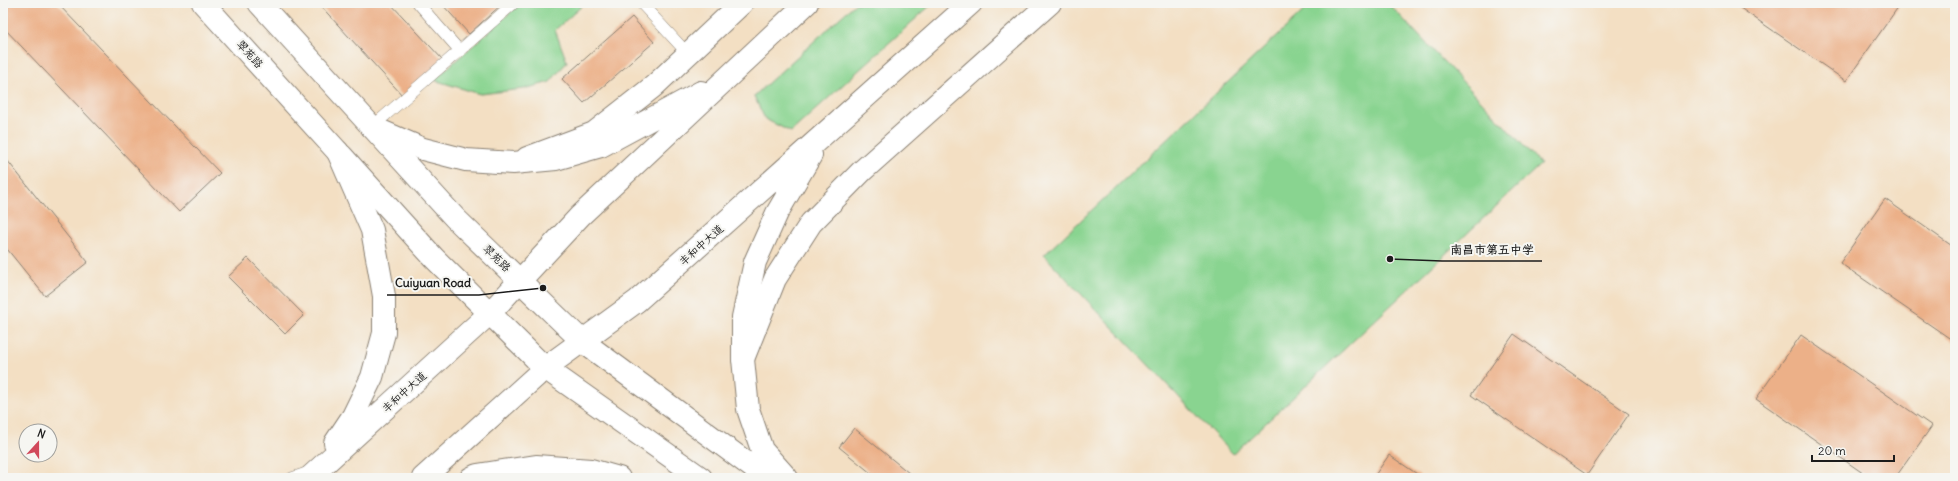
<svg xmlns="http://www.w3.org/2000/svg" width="1958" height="481" viewBox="0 0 1958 481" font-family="Delius,'LXGW WenKai TC',sans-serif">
  <rect width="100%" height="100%" fill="#f6f6f2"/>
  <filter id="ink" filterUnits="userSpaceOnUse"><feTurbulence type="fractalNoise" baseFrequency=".025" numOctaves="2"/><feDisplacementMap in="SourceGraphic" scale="8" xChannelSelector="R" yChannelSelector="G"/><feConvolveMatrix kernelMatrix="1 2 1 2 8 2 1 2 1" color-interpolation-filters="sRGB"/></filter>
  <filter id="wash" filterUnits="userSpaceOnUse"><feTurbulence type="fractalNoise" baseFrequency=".012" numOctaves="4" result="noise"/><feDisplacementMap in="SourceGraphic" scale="16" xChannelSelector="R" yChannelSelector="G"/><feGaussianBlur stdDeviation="0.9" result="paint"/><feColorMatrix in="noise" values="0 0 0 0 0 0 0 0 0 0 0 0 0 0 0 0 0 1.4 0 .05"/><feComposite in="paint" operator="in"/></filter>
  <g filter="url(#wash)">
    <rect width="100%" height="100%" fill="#f3dfc3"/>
    <path fill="#89d490" stroke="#527856" d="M521 3H585L555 30 567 62 550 82 524 89 480 94 434 80Z
      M856 3H933L791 132 765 119 754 96Z
      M1312 3H1388L1541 164 1233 454 1044 255Z"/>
    <g id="blocks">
      <path fill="#ecb088" d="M3 3H57L220 173 179 212 3 27Z
        M318 3H390L443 60 403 96Z
        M441 3H503L469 34Z
        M1733 3H1901L1846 81Z
        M632 17 654 42 584 103 562 79Z
        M3 155 88 262 45 296 3 244Z
        M1885 199 1955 248V342L1840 263Z
        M248 258 304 315 285 334 228 277Z
        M1514 334 1629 414 1587 475 1471 395Z
        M1801 335 1932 426 1895 478H1870L1756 399Z
        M854 428 915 478H877L839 447Z
        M1389 455 1423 478H1373Z
        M1716 474 1722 478H1713Z"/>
    </g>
  </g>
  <g filter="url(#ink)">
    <use href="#blocks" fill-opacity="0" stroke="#887e70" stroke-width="1"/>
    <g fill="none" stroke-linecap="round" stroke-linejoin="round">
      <g stroke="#887e70" stroke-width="12">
        <path id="service" d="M418 3 460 51
          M641 3 688 54
          M372 127 514 3
          M292 478 312 471"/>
      </g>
      <g stroke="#887e70" stroke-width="24">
        <path id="tertiary" d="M203 3 338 152
          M259 3 372 127"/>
      </g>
      <g stroke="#887e70" stroke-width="24">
        <path id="secondary" d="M372 127 455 218 582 341 767 478
          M342 156 434 258 545 368 701 478
          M527 158 594 133 654 86 742 3
          M743 359 775 279 811 223 862 171 1050 3"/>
      </g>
      <g stroke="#887e70" stroke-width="24">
        <path id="primary" d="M372 127 423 149 466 160 513 163 556 159 601 146 701 92
          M335 443 353 416 372 377 384 333V296L372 230 338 152
          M309 478 489 314 580 216 807 3
          M423 478 545 368 637 301 971 3
          M471 478 477 475 536 466 591 470 619 478
          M787 478 762 450 748 409 743 359V317L755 262 777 213 811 155"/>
      </g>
      <use href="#service" stroke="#fff" stroke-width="11"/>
      <use href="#tertiary" stroke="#fff" stroke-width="22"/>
      <use href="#secondary" stroke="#fff" stroke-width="22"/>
      <use href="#primary" stroke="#fff" stroke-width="22"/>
    </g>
  </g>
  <g text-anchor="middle" stroke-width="4" stroke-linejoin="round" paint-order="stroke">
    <g font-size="11" fill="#1c1c1c" stroke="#f6f6f2">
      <text transform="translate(250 54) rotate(48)" y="4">翠苑路</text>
      <text transform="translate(701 245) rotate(-42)" y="4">丰和中大道</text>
      <text transform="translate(497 258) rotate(44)" y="4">翠苑路</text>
      <text transform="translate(404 392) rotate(-42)" y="4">丰和中大道</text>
    </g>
  </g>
  <path fill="none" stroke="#1c1c1c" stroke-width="1.5" d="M1390 259L1442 261H1542M543 288L479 295H387"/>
  <g fill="#1c1c1c" stroke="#f6f6f2" stroke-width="1.5">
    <circle cx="1390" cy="259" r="4"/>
    <circle cx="543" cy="288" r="4"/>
  </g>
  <g font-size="12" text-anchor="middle" font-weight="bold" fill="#1c1c1c" stroke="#f6f6f2" stroke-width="4" stroke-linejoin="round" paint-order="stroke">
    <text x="1492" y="254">南昌市第五中学</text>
    <text x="433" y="287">Cuiyuan Road</text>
  </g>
  <rect width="1958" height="481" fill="none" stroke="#f6f6f2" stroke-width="16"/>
  <g transform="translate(38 443) rotate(21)"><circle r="19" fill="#f6f6f2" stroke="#9f9f9c"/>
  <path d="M0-3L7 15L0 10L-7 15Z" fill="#d1495b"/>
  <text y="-6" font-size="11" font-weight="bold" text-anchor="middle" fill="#1c1c1c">N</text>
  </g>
  <path d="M1812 455v6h82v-6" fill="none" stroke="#1c1c1c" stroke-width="2"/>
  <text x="1818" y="455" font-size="12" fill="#1c1c1c" stroke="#f6f6f2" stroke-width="3" paint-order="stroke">20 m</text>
</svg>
